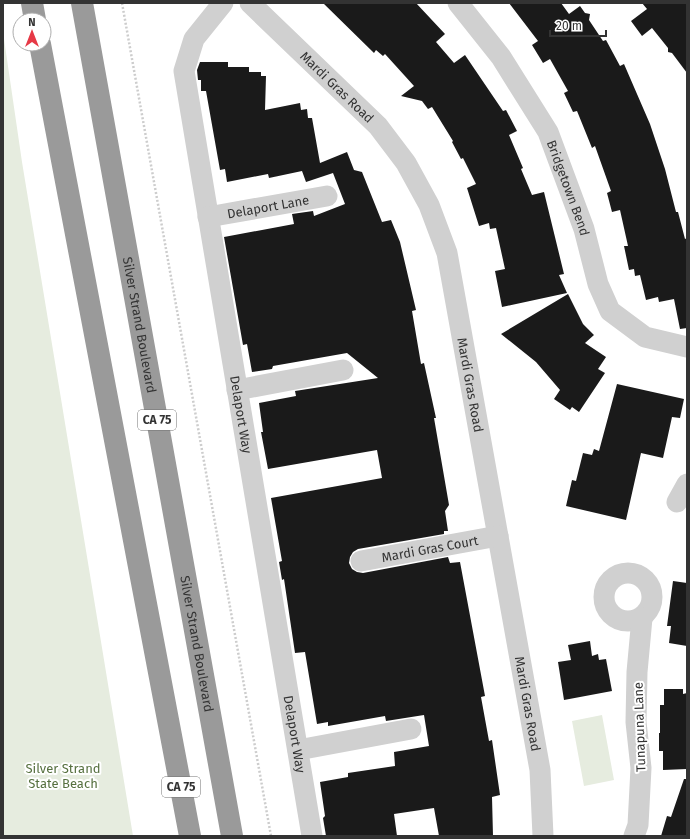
<svg xmlns="http://www.w3.org/2000/svg" width="690" height="839" viewBox="0 0 690 839" font-family="'Fira Sans',sans-serif">
  <rect width="100%" height="100%" fill="#fff"/>
  <path fill="#e6ecdf" d="M3 32 22 162 133 836H3Z
    M602 715 614 780 584 786 572 721Z"/>
  <path fill="#1a1a1a" d="M323 3H416L445 34 436 42 454 63 465 55 503 111 506 110 517 131 509 135 523 168 521 169 532 195 544 192 564 274 559 275 567 293 502 307 495 271 505 269 496 228 490 229 489 223 479 226 467 188 476 184 463 158 461 159 452 142 453 141 432 107 428 109 422 101 401 96 414 86 385 54 383 56 376 50 374 53Z
    M509 3H561L569 14 580 6 585 13 590 14 589 20 603 41 606 40 620 66 624 64 650 124 665 169 676 212H678L685 239 687 238V328L680 329 674 299 659 302 658 297 646 300 640 275 635 276 634 269 629 270 624 246H628L620 210 612 212 607 193 611 191 595 146 592 148 577 111 573 112 564 93 568 91 550 59 543 63 532 45 538 41Z
    M642 3H687V73L672 53 668 52V48L652 28 642 36 631 21 647 9Z
    M200 62H228V67H249V72H261V76H266L265 110 300 103 301 110 307 109 308 118H312L320 163 347 152 354 170 362 172 382 222 391 220 400 242 416 310 412 311 421 364 424 363 436 418H434L449 505 445 511 448 531H444V534L358 549 353 552 350 557 349 563 352 569 357 572 363 573 448 557 450 563 460 562 485 696 481 697 489 741 492 740 500 795 492 797 493 836H439L434 808 394 814 397 836H326L323 818 325 816 320 782 348 777V773L395 766 394 752 429 746 424 715 386 721 385 716 328 726V722L317 724 305 652 295 653 284 579 282 580 279 562 282 561 271 498 382 478 377 450 268 469 261 432H263L259 403 296 396 295 391 378 378 347 353 273 366 272 369 252 372 247 344 243 345 224 237 294 224 292 214 313 211 314 216 345 204 333 173 306 182 302 171 269 178 268 174 227 182 225 169 220 170 206 91H201V80H198L197 70Z
    M568 294 583 324 594 335 585 343 606 357 598 369 605 373 579 412 572 407 570 410 554 399 560 390 536 362 501 334Z
    M617 384 684 399 680 418 672 417 663 458 641 453 626 520 566 506 572 480 576 481 583 453 592 455 594 449 599 451Z
    M673 581 687 583V646L669 643 671 626H667Z
    M590 641 592 656 598 654 599 660 606 659 612 691 564 700 558 662 571 660 568 645Z
    M664 689H683V694L687 693V769L663 770V751H659V733H660V705H664Z
    M684 779H687V836H661L667 816 671 817Z"/>
  <g fill="none" stroke-linecap="round" stroke-linejoin="round">
    <path stroke="#cdcdcd" stroke-width="2.5" stroke-dasharray="2 2" stroke-linecap="butt" d="M122 3 271 836"/>
    <g stroke="#d0d0d0" stroke-width="21">
      <path id="s1" d="M223 3 194 39 184 71 312 836"/>
      <path id="s2" d="M250 3 378 126 406 163 429 205 447 253 540 770 543 836"/>
      <path id="s3" d="M458 3 501 57 548 132 584 229 598 284 610 311 645 337 687 347"/>
      <path id="s4" d="M208 217 327 196"/>
      <path d="M237 390 343 370"/>
      <path d="M677 502 687 484"/>
      <path id="s5" d="M361 561 498 536"/>
      <circle cx="628" cy="597" r="24"/>
      <path d="M298 750 411 729"/>
      <path d="M634 836 638 825 641 768 636 722 637 672 642 618"/>
    </g>
    <g stroke="#9a9a9a" stroke-width="22">
      <path d="M32 3 35 20"/>
      <path id="s6" d="M82 3 232 836"/>
      <path d="M40 44 190 836"/>
    </g>
  </g>
  <g text-anchor="middle" stroke-width="4" stroke-linejoin="round" paint-order="stroke">
    <g fill="#fff" stroke="#707070" stroke-width="1">
      <rect x="138" y="410" width="38" height="20" rx="3"/>
      <rect x="162" y="777" width="38" height="20" rx="3"/>
    </g>
    <g font-size="12" font-weight="bold" fill="#333">
      <text x="157" y="424">CA 75</text>
      <text x="181" y="791">CA 75</text>
    </g>
    <g font-size="13" fill="#333" stroke="#fff">
      <text dy="5" stroke="none"><textPath href="#s2" startOffset="121">Mardi Gras Road</textPath></text>
      <text dy="5" stroke="none"><textPath href="#s3" startOffset="217">Bridgetown Bend</textPath></text>
      <text dy="5" stroke="none"><textPath href="#s4" startOffset="61">Delaport Lane</textPath></text>
      <text dy="5" stroke="none"><textPath href="#s6" startOffset="327">Silver Strand Boulevard</textPath></text>
      <text dy="5" stroke="none"><textPath href="#s2" startOffset="457">Mardi Gras Road</textPath></text>
      <text dy="5" stroke="none"><textPath href="#s1" startOffset="428">Delaport Way</textPath></text>
      <text dy="5" stroke="none"><textPath href="#s5" startOffset="70">Mardi Gras Court</textPath></text>
      <text dy="5" stroke="none"><textPath href="#s6" startOffset="651">Silver Strand Boulevard</textPath></text>
      <text dy="5" stroke="none"><textPath href="#s2" startOffset="781">Mardi Gras Road</textPath></text>
      <text transform="translate(639 727) rotate(-92)" y="5">Tunapuna Lane</text>
      <text dy="5" stroke="none"><textPath href="#s1" startOffset="752">Delaport Way</textPath></text>
    </g>
    <g font-size="13" fill="#56703f" stroke="#fff">
      <text x="63" y="773">Silver Strand<tspan x="63" dy="15">State Beach</tspan></text>
    </g>
  </g>
  <rect width="690" height="839" fill="none" stroke="#333333" stroke-width="8"/>
  <g transform="translate(32 32)"><circle r="19" fill="#ffffff" stroke="#adadad"/>
  <path d="M0-3L7 15L0 10L-7 15Z" fill="#e63946"/>
  <text y="-6" font-size="11" font-weight="bold" text-anchor="middle" fill="#333333">N</text>
  </g>
  <path d="M550 30v6h56v-6" fill="none" stroke="#333333" stroke-width="2"/>
  <text x="556" y="30" font-size="12" fill="#333333" stroke="#ffffff" stroke-width="3" paint-order="stroke">20 m</text>
</svg>
